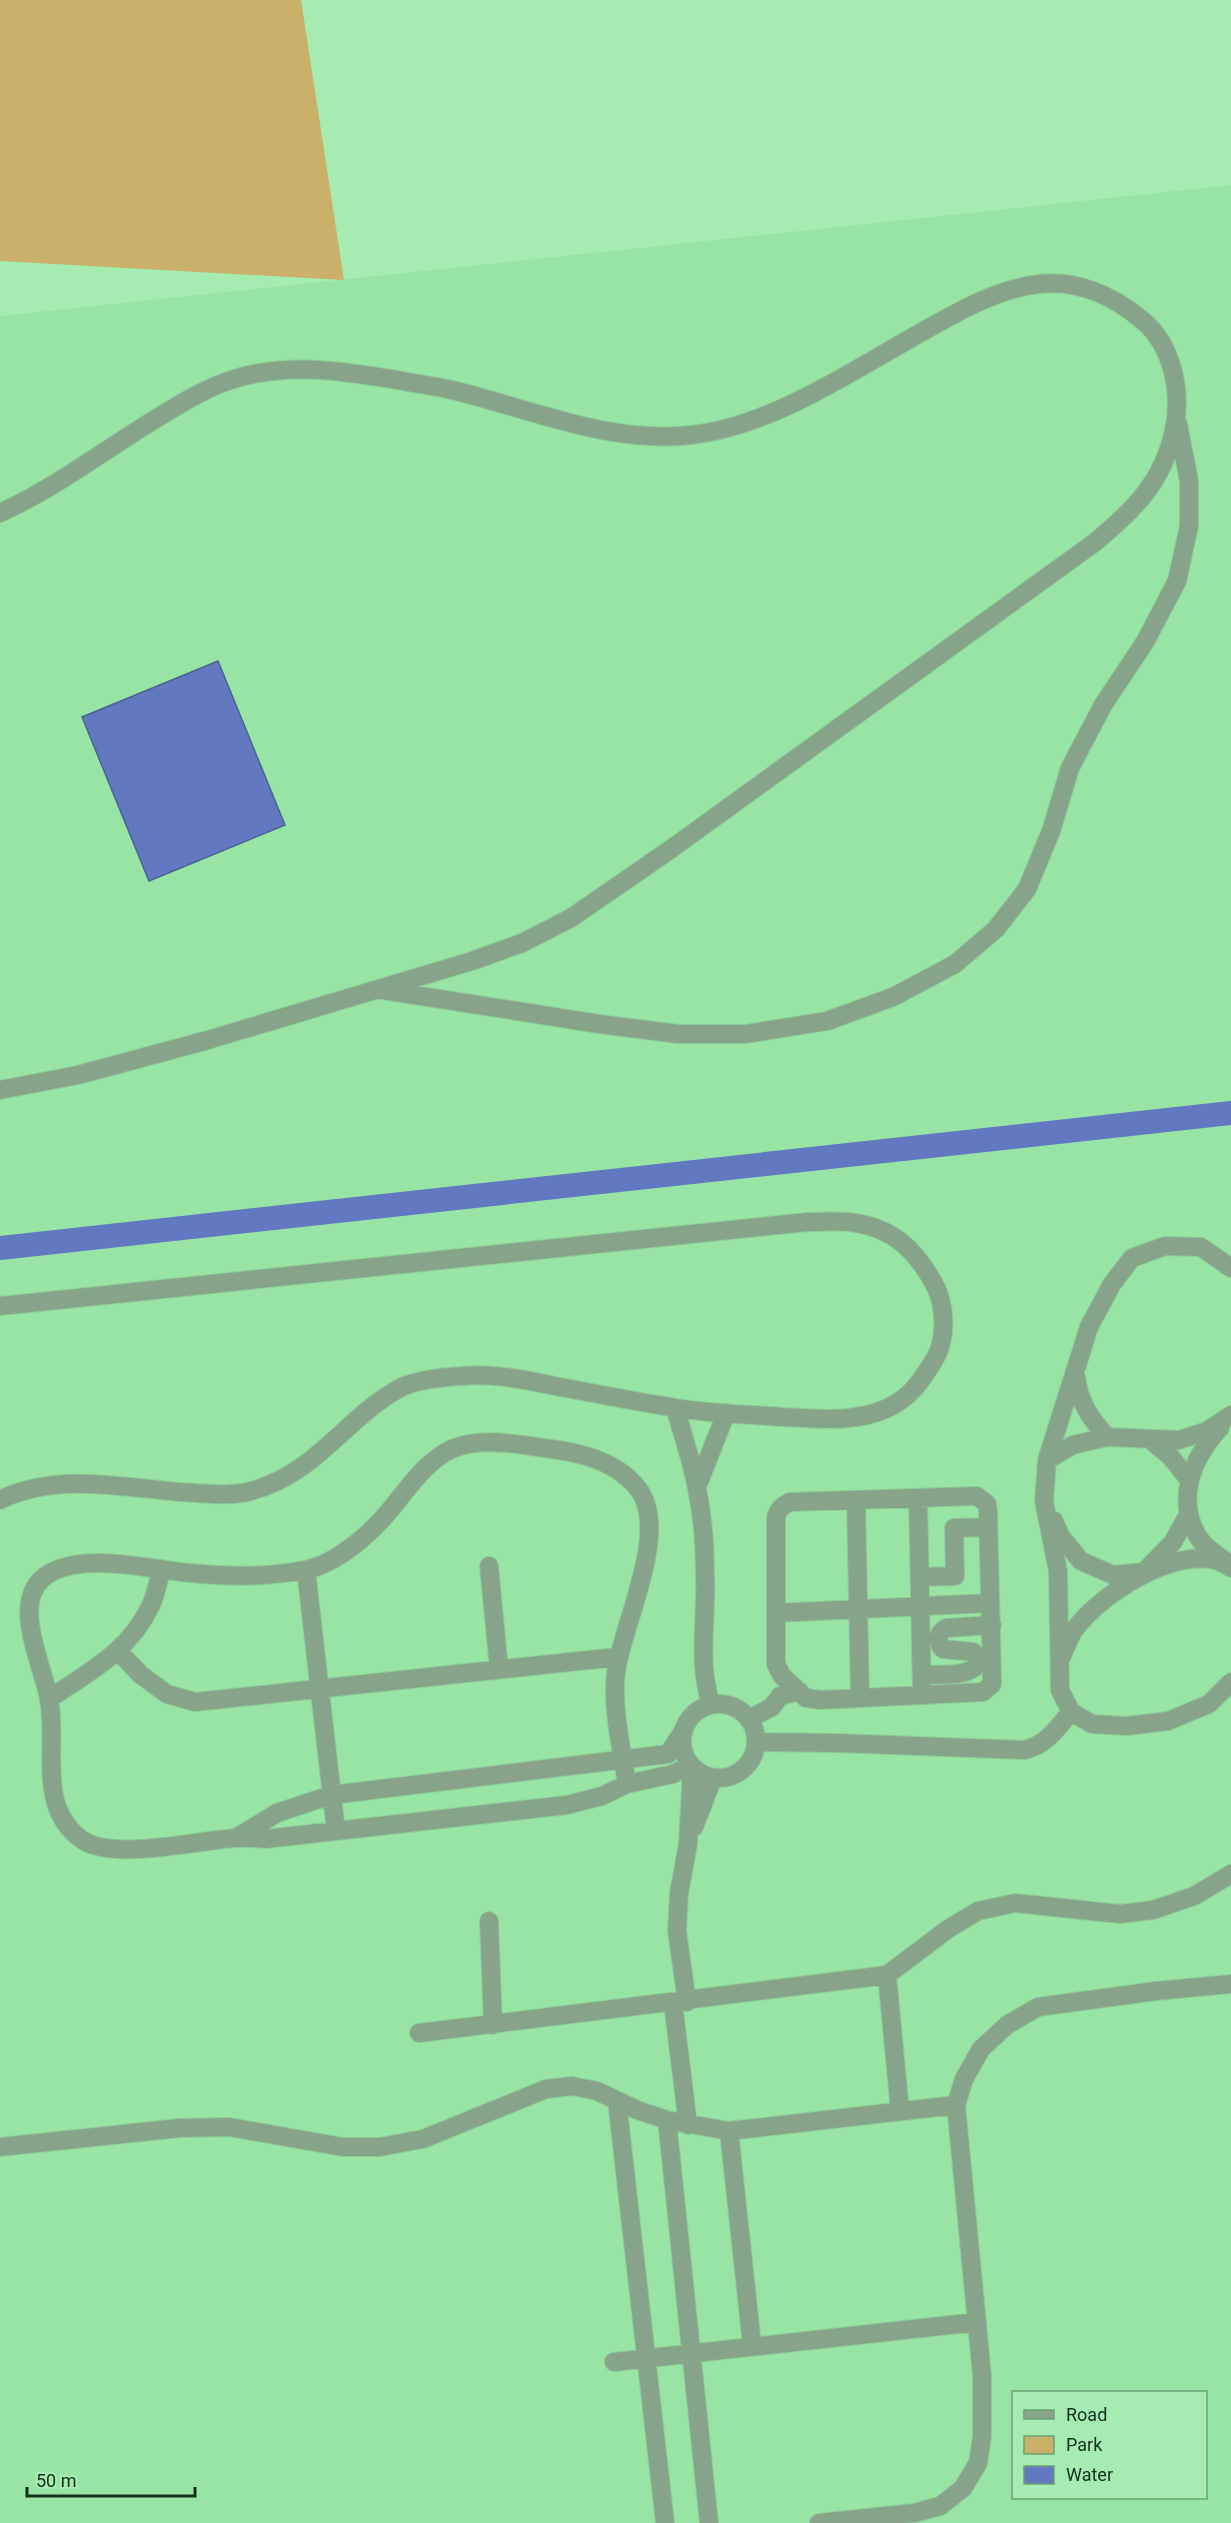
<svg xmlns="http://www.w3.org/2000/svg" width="1231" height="2523" viewBox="0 0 1231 2523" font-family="Roboto,sans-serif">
  <rect width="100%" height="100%" fill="#a6ecb2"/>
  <path fill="#97e4a5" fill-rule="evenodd" d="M1231 185V2523H0V316ZM1014 2392H1206V2498H1014Z"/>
  <path fill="#cbb069" d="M0 0H301L344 280 0 261Z"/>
  <path fill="#6279c2" stroke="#4a6390" stroke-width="1.5" d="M218 661 285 825 149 881 82 717Z"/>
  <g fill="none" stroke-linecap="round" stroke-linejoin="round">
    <path stroke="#6279c2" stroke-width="24" d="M0 1248 1231 1113"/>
    <g stroke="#8cca97" stroke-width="20">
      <path id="minor" d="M0 513C55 488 103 451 154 420 180 404 205 388 234 379 288 362 343 371 397 380 417 384 437 386 456 391 533 410 610 444 691 435 774 426 856 368 929 328 961 310 995 291 1032 285 1073 278 1111 294 1142 320 1173 345 1182 393 1174 430 1163 482 1134 510 1094 543L671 849 571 918 522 943 472 961 208 1040 78 1075 0 1090
        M383 990 599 1024 678 1034H746L827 1021 893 997 955 964 996 929 1027 889 1051 831 1070 768 1103 705 1145 642 1177 581 1189 526V481L1178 424
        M1231 1268 1201 1247 1165 1246 1132 1258 1112 1284 1089 1327 1047 1460 1044 1501 1058 1571 1060 1690 1071 1712 1092 1724 1127 1726 1168 1721 1209 1704 1231 1682
        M0 1306 807 1222C822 1222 841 1220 856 1223 893 1229 914 1249 932 1280 946 1303 948 1339 933 1362 923 1378 913 1393 897 1403 863 1424 819 1419 782 1417 745 1414 707 1414 671 1407 632 1401 593 1393 555 1386 525 1380 494 1373 463 1376 444 1377 420 1379 402 1387 345 1417 318 1473 251 1491 233 1496 214 1494 195 1493 131 1490 61 1470 0 1500
        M1076 1377C1079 1402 1090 1418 1107 1437
        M675 1408C683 1435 692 1462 697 1489 703 1517 705 1547 705 1576 707 1619 697 1662 711 1704
        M1220 1428C1191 1459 1174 1503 1201 1541 1207 1549 1218 1555 1226 1562
        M1152 1441 1170 1456 1189 1480
        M1047 1460 1073 1445 1107 1437 1179 1440 1207 1431 1231 1415
        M697 1487 726 1413
        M977 1496 987 1504 988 1512 992 1679V1684L983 1692 821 1700 806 1698 782 1676 776 1664V1518C778 1509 782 1506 790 1502Z
        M918 1498 922 1695
        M856 1500 860 1698
        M1054 1521 1061 1537 1081 1561 1113 1575 1144 1572 1173 1542 1188 1515
        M489 1566 499 1669
        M306 1570 336 1831
        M921 1577 955 1576 954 1528 988 1527
        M776 1613 990 1603
        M118 1651 141 1675 167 1694 195 1702 617 1657
        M1061 1658C1065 1649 1069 1637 1075 1629 1101 1594 1170 1550 1215 1560 1220 1561 1226 1565 1231 1568
        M922 1675C938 1674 967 1678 978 1664L977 1658 973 1652 943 1649C936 1641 937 1634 946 1628L992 1625
        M49 1699C90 1671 129 1652 151 1605 156 1594 158 1581 162 1569
        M682 1741a37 37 0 1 1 74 0a37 37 0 1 1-74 0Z
        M749 1719 772 1707 780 1696 799 1691
        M756 1742 837 1743 1024 1750C1047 1745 1056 1729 1071 1712
        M627 1784C622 1751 614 1717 615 1684 616 1632 676 1529 635 1485 612 1459 577 1452 544 1448 515 1444 480 1437 452 1449 426 1461 409 1487 391 1509 371 1533 337 1564 305 1570 268 1577 229 1577 191 1573 151 1570 88 1552 50 1573 7 1597 43 1664 49 1699 58 1746 36 1806 81 1839 112 1862 199 1840 236 1838 246 1837 255 1838 265 1839L567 1805 602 1796 627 1784 673 1774 691 1765
        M694 1827 713 1778
        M236 1838 277 1813 331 1795 668 1754 682 1733
        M489 1921 493 2025
        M887 1975 900 2111
        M687 2002 677 1931 679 1893 688 1844 692 1766
        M673 2003 688 2125
        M419 2033 887 1975 948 1929 978 1911 1015 1903 1120 1914 1153 1910 1194 1896 1231 1874
        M617 2101 665 2523
        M667 2120 709 2523
        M729 2131 752 2345
        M0 2147 180 2128 229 2127 343 2147H380L423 2139 546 2089 572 2086 597 2091 637 2110 667 2120 729 2131 956 2105
        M614 2362 977 2322
        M819 2523 914 2513 940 2506 963 2488 978 2463 982 2437V2376L956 2105 964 2079 981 2049 1007 2025 1038 2007 1156 1991 1231 1984"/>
    </g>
    <use href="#minor" stroke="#87a48b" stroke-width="18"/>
  </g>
  <rect x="1012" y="2391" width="195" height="108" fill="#a6ecb2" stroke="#6ba175" stroke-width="1.5"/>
  <rect x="1024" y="2410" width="30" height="9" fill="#87a48b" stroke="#6ba175" stroke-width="1.5"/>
  <text x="1066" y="2421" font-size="18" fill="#13301a">Road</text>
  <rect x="1024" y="2436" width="30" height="18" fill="#cbb069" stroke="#6ba175" stroke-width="1.5"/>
  <text x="1066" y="2451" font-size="18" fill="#13301a">Park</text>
  <rect x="1024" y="2466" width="30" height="18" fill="#6279c2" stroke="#6ba175" stroke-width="1.5"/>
  <text x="1066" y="2481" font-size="18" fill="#13301a">Water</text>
  <path d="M27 2487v9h168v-9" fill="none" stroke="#13301a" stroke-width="3"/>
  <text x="36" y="2487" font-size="18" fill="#13301a" stroke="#a6ecb2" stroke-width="4.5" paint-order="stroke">50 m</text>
</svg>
